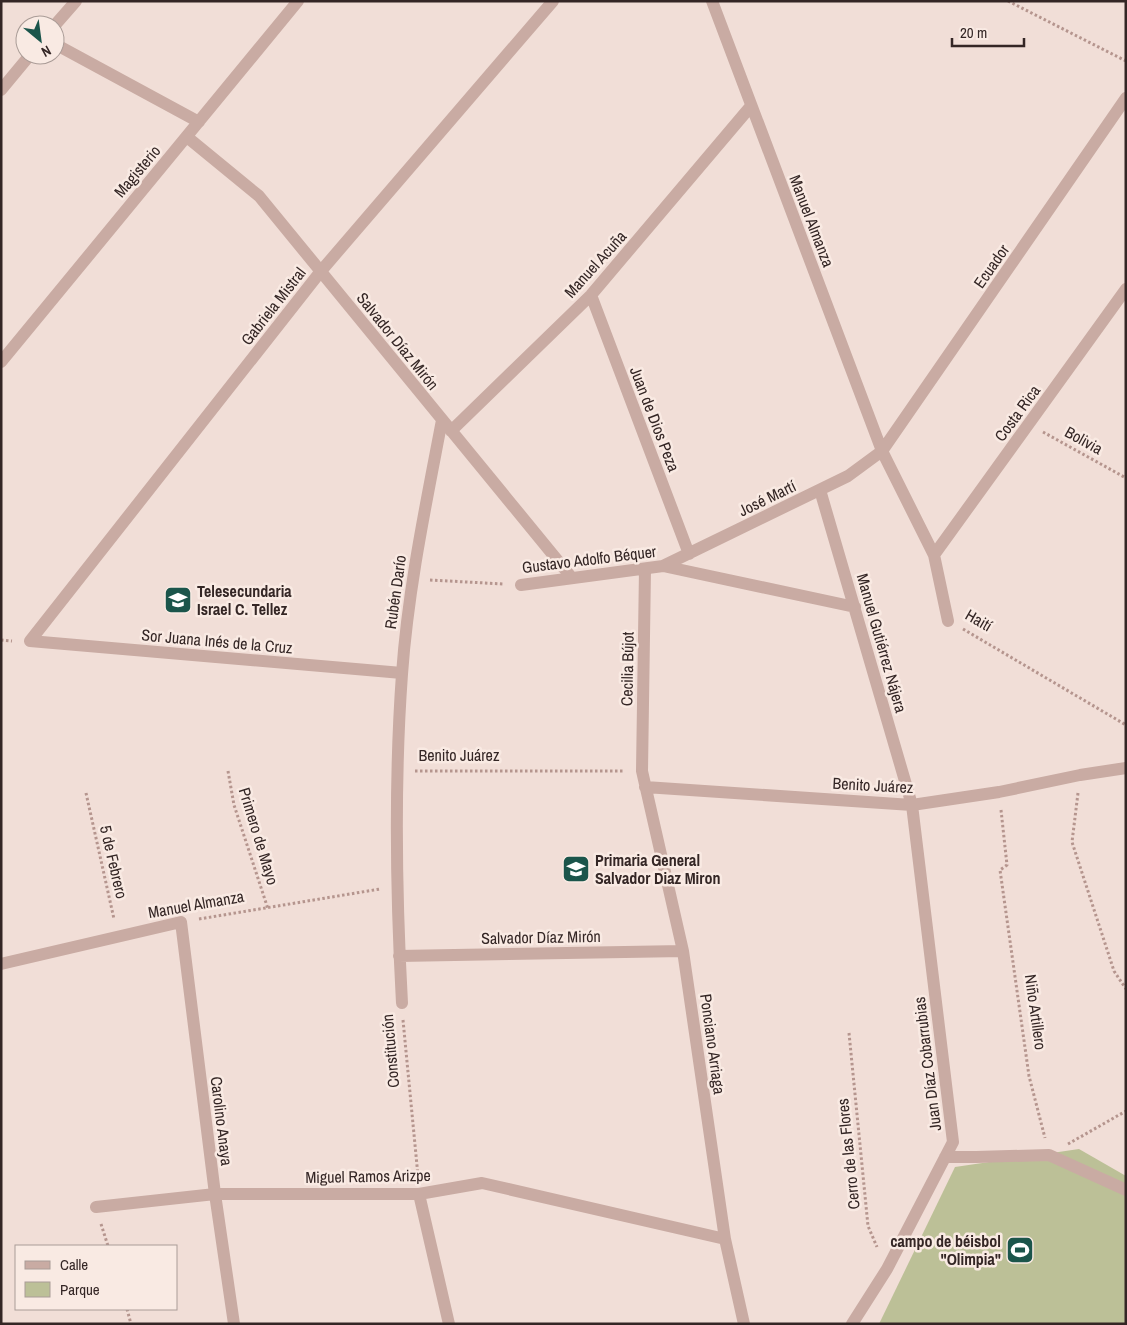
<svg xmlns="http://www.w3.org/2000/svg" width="1127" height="1325" viewBox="0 0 1127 1325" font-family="'Archivo Narrow',sans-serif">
  <rect width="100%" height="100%" fill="#f1ded7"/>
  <path fill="#bcc097" d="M1079 1149 1126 1176V1324H879L955 1167Z"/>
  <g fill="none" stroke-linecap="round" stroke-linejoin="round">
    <path stroke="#b5958e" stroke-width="3" stroke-dasharray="2.5 2.5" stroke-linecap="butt" d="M1008 1 1126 61
      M1043 432 1126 478
      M430 580 503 584
      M963 629 1126 725
      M1 640 12 641
      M228 771 234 805 268 909
      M415 771H624
      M86 793 114 919
      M1078 793 1072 842 1114 971 1126 989
      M1001 810 1007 865 1000 870 1029 1076 1045 1138
      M199 919 380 889
      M403 1020 418 1176
      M849 1033 868 1226 877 1247
      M1068 1144 1126 1111
      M101 1224 108 1246
      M127 1309 131 1324"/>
    <path stroke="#c9aba3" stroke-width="12" d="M712 1 882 451 934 555 948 621
      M55 25 76 1
      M55 44 199 122
      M1 90 30 55
      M187 137 259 196 572 578
      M591 295 689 554
      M1 362 298 1
      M451 431 591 295 751 106
      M820 490 912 805 953 1142 887 1269 852 1324
      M934 555 1126 289
      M663 566 848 476 882 451 1126 98
      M645 569 642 771 683 951 725 1239 744 1324
      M521 585 663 566 855 607
      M30 641 321 271 553 1
      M30 641 402 673
      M645 787 912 805 999 792 1080 775 1126 768
      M399 956 683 951
      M1 964 181 922 215 1194 234 1324
      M402 1003C396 894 394 784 402 674 408 589 426 504 442 420
      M945 1157H976L1049 1155 1126 1190
      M419 1194 449 1324
      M96 1207 215 1194H419L482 1183 725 1239"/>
  </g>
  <defs>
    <g id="school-square" transform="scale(1.4375)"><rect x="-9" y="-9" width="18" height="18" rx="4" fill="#1b554b" stroke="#f9eae3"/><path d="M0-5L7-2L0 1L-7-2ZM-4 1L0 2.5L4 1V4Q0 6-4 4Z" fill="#fff"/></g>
    <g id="stadium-square" transform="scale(1.4375)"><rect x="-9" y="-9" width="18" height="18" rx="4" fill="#1b554b" stroke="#f9eae3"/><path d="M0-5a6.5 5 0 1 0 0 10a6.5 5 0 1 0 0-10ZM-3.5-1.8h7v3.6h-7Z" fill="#fff"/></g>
  </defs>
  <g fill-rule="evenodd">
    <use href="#school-square" x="178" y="600"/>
    <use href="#school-square" x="576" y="869"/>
    <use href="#stadium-square" x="1020" y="1250"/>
  </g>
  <g text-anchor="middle" stroke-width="5" stroke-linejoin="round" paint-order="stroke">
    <g font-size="16" fill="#342625" stroke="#f9eae3">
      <text transform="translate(137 171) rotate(-50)" y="6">Magisterio</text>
      <text transform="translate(812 221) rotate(69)" y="6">Manuel Almanza</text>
      <text transform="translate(595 264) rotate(-48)" y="6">Manuel Acuña</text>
      <text transform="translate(991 266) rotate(-55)" y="6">Ecuador</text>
      <text transform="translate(273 306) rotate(-52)" y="6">Gabriela Mistral</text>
      <text transform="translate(398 341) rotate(51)" y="6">Salvador Díaz Mirón</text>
      <text transform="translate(1017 413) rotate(-54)" y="6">Costa Rica</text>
      <text transform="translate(655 419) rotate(69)" y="6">Juan de Dios Peza</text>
      <text transform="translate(1084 440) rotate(29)" y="6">Bolivia</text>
      <text transform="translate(767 498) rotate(-26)" y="6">José Martí</text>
      <text transform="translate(589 559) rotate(-7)" y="6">Gustavo Adolfo Béquer</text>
      <text transform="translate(395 592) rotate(-82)" y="6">Rubén Darío</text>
      <text transform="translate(979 620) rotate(30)" y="6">Haití</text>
      <text transform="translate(217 641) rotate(5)" y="6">Sor Juana Inés de la Cruz</text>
      <text transform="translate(882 643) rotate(74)" y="6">Manuel Gutiérrez Nájera</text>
      <text transform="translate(627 669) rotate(-89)" y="6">Cecilia Bújot</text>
      <text x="459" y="761">Benito Juárez</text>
      <text transform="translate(873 785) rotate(3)" y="6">Benito Juárez</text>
      <text transform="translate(259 836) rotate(73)" y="6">Primero de Mayo</text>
      <text transform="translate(114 862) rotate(77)" y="6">5 de Febrero</text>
      <text transform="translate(196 904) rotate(-10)" y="6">Manuel Almanza</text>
      <text transform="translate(541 937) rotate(-1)" y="6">Salvador Díaz Mirón</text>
      <text transform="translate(1036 1012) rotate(82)" y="6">Niño Artillero</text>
      <text transform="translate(713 1044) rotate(82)" y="6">Ponciano Arriaga</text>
      <text transform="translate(390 1051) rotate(-95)" y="6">Constitución</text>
      <text transform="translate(927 1064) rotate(-97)" y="6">Juan Díaz Cobarrubias</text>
      <text transform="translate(222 1121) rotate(83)" y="6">Carolino Anaya</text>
      <text transform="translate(848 1154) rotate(-96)" y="6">Cerro de las Flores</text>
      <text transform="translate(368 1176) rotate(-1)" y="6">Miguel Ramos Arizpe</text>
    </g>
    <g font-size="16" font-weight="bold" fill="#342625" stroke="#f9eae3" text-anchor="start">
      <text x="197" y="597">Telesecundaria<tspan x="197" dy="18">Israel C. Tellez</tspan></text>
      <text x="595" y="866">Primaria General<tspan x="595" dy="18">Salvador Diaz Miron</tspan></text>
      <text x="1001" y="1247" text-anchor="end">campo de béisbol<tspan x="1001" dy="18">"Olimpia"</tspan></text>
    </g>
  </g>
  <rect width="1127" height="1325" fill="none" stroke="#342625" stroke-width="5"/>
  <rect x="15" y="1245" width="162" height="65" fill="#f9eae3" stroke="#aa9c97"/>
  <rect x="25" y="1261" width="25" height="8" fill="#c9aba3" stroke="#aa9c97"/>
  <text x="60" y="1270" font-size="15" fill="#342625">Calle</text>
  <rect x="25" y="1282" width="25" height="15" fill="#bcc097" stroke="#aa9c97"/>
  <text x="60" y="1295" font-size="15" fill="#342625">Parque</text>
  <g transform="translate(40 40) rotate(151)"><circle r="24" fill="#f9eae3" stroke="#aa9c97"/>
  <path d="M0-4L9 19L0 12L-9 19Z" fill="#1b554b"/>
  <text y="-8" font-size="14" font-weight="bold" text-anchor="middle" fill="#342625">N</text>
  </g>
  <path d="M952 38v8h72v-8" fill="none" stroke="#342625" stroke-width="2.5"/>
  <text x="960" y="38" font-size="15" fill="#342625" stroke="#f9eae3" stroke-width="4" paint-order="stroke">20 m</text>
</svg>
